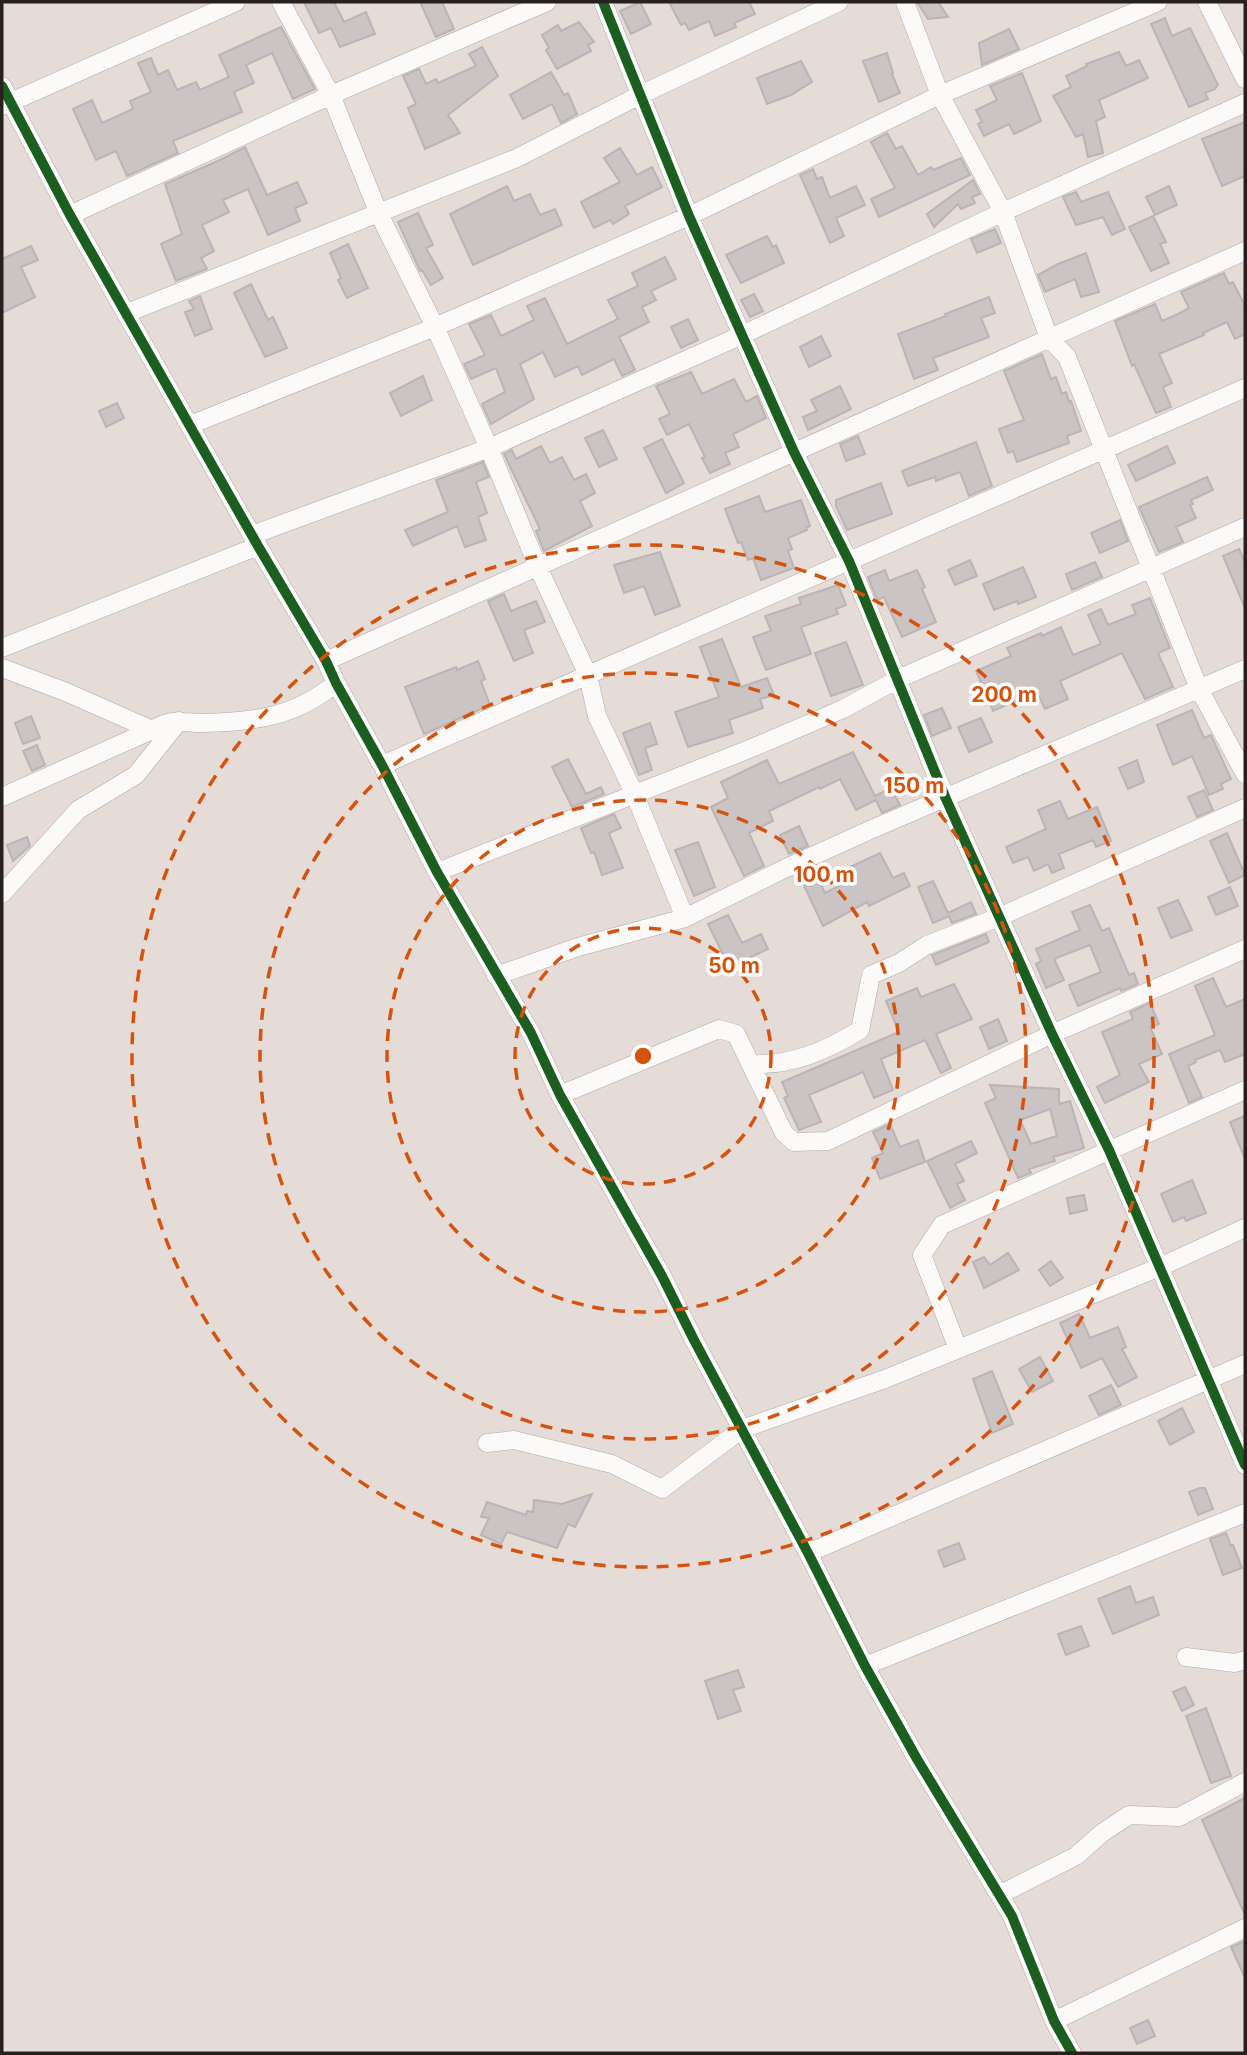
<svg xmlns="http://www.w3.org/2000/svg" width="1247" height="2055" viewBox="0 0 1247 2055" font-family="Inter,sans-serif">
  <rect width="100%" height="100%" fill="#e5dcd8"/>
  <path fill="#cac4c4" stroke="#bab4b4" stroke-width="2" fill-rule="evenodd" d="M304 2H334L344 22 366 12 375 34 340 47 331 28 319 33Z
    M420 2H442L454 29 436 37Z
    M640 2 651 24 631 34 620 11Z
    M669 2H749L755 14 734 23 736 27 715 36 709 21 689 30 685 23 681 25Z
    M917 2H938L948 17 928 19Z
    M1165 18 1172 36 1190 28 1218 85 1215 89 1205 93 1208 99 1189 107 1151 24Z
    M579 22 594 42 588 45 591 51 557 69 546 50 549 48 542 35 558 25 561 31Z
    M281 27 315 89 293 99 272 53 246 65 254 83 234 92 242 112 173 141 178 153 127 176 116 151 96 160 73 109 92 100 102 123 133 109 130 101 151 92 138 63 151 58 158 75 168 70 177 90 196 82 200 90 229 77 219 55Z
    M1009 29 1019 49 982 65 979 43Z
    M482 47 498 76 448 115 460 133 425 149 408 108 416 104 403 76 419 69 426 84 436 79 438 83 476 66 469 54Z
    M1119 52 1126 66 1139 60 1148 78 1099 100 1105 117 1096 121 1103 153 1088 157 1083 134 1076 137 1053 96 1071 87 1066 76 1087 66 1086 64Z
    M887 53 893 73 892 74 900 93 879 102 863 61Z
    M801 61 812 82 791 95 767 104 757 78Z
    M551 72 564 95 568 93 577 114 561 123 552 104 523 119 510 95Z
    M1022 73 1041 121 1014 134 1009 124 984 136 978 124 982 122 976 110 997 100 990 86Z
    M1245 122V176L1222 186 1202 139Z
    M887 133 896 149 902 146 918 175 931 167 933 170 961 158 970 175 879 217 871 199 895 188 871 142Z
    M245 147 267 195 297 182 307 203 295 208 300 221 268 235 248 189 223 200 229 212 202 225 214 251 201 258 207 269 176 281 161 244 182 234 165 184 220 160Z
    M620 148 637 175 652 167 662 187 625 206 629 214 613 224 610 220 594 228 581 202 620 182 604 158Z
    M813 169 817 179 822 177 830 198 856 186 865 205 836 218 844 236 830 243 800 175Z
    M973 180 980 194 972 197 975 203 961 209 958 204 934 227 927 214Z
    M507 186 514 201 530 194 540 215 555 209 562 225 473 265 450 214Z
    M1169 186 1177 205 1155 215 1146 197Z
    M1076 192 1081 202 1108 192 1125 229 1112 235 1103 217 1076 225 1063 197Z
    M418 213 433 245 426 248 443 278 431 285 422 270 420 271 398 222Z
    M1153 216 1166 242 1160 244 1169 263 1151 271 1129 227Z
    M995 229 1001 243 977 253 971 239Z
    M767 236 773 247 776 245 784 263 741 283 726 255Z
    M348 244 368 288 347 298 338 280 341 278 330 253Z
    M31 246 38 260 21 267 35 297 2 313V259Z
    M1086 253 1099 292 1081 297 1075 279 1045 292 1038 275 1058 264Z
    M665 257 676 279 651 291 656 300 642 307 649 322 619 337 635 370 622 376 614 359 582 375 578 366 555 377 543 352 520 364 534 399 491 424 482 404 505 392 496 368 471 379 464 364 485 355 469 324 491 315 501 336 534 320 527 306 545 298 567 344 618 319 608 300 638 286 632 273Z
    M1224 273 1229 284 1233 282 1245 306V334L1235 339 1227 322 1203 333 1204 335 1159 354 1172 383 1163 387 1171 407 1156 413 1134 364 1132 366 1115 321 1155 304 1162 321 1178 314 1189 308 1181 292Z
    M251 284 268 320 273 317 287 348 265 357 234 293Z
    M754 294 763 311 750 317 741 300Z
    M200 296 212 329 195 336 185 312 194 309 189 301Z
    M989 297 995 313 981 318 989 337 933 358 938 370 914 379 898 334 946 316 945 314Z
    M688 319 698 340 681 348 671 327Z
    M821 336 831 356 809 367 800 347Z
    M1042 354 1051 379 1056 377 1062 394 1066 392 1069 402 1071 401 1081 431 1067 436 1069 443 1017 462 1013 451 1008 453 999 429 1024 420 1004 371Z
    M691 372 702 394 734 379 746 402 757 396 766 418 733 434 739 447 725 453 730 464 710 473 702 458 705 457 689 424 667 435 659 419 670 414 656 386Z
    M423 376 432 400 401 416 390 393Z
    M840 386 851 409 808 430 803 417 817 411 811 400Z
    M117 403 124 418 106 427 99 411Z
    M603 430 617 459 599 467 585 438Z
    M858 436 865 454 846 461 840 444Z
    M662 439 684 483 666 493 644 448Z
    M976 442 992 486 969 496 960 472 936 481 935 477 908 486 902 471Z
    M541 446 550 463 562 457 574 480 586 474 595 493 580 501 592 526 544 551 536 531 540 529 504 454 512 450 516 459Z
    M1167 446 1175 463 1136 481 1128 465Z
    M483 462 489 477 476 482 487 513 478 517 486 540 465 547 457 526 413 546 405 530 448 512 436 480Z
    M1207 477 1213 490 1191 500 1193 504 1190 505 1196 518 1176 527 1183 542 1159 552 1139 507Z
    M881 483 892 514 847 530 836 506V500Z
    M759 496 765 512 801 500 810 526 806 528 807 530 788 538 792 549 788 551 794 568 761 580 753 558 748 560 741 542 738 543 725 509Z
    M1120 520 1128 541 1100 553 1091 533Z
    M1239 549 1245 562V608L1223 556Z
    M660 552 680 606 655 615 644 586 624 593 614 565Z
    M970 560 977 576 955 585 948 570Z
    M1095 562 1102 577 1072 590 1066 574Z
    M1023 567 1036 597 1018 604 1017 601 994 610 983 584Z
    M885 570 889 581 917 570 925 587 922 589 936 622 902 637 884 597 877 600 868 577Z
    M838 585 846 605 836 609 838 614 801 627 811 654 766 670 753 637 771 631 765 616 801 604 799 598Z
    M504 594 511 611 536 601 545 622 524 630 533 653 514 661 488 601Z
    M1150 598 1170 648 1158 653 1173 687 1145 699 1122 653 1060 681 1068 699 1045 709 1037 692 993 711 976 671 1011 656 1007 648 1041 633 1042 636 1061 627 1073 655 1101 644 1088 615 1101 609 1108 625 1136 614 1132 605Z
    M722 639 741 687 767 678 774 695 760 699 763 708 729 720 733 733 688 747 675 712 719 697 700 647Z
    M846 642 863 685 831 696 815 653Z
    M478 661 485 679 481 681 490 705 424 734 405 687 456 667 457 670Z
    M942 708 951 728 932 736 924 715Z
    M1192 710 1204 738 1211 735 1231 779 1221 784 1223 789 1209 795 1192 756 1173 765 1157 725Z
    M31 716 40 738 23 744 15 723Z
    M981 718 992 742 969 752 958 727Z
    M650 723 657 744 645 748 652 770 639 775 623 733Z
    M37 745 45 765 32 771 23 751Z
    M853 752 875 796 891 788 900 805 882 813 876 800 856 810 840 779 820 789 819 787 769 811 773 821 749 833 764 866 744 876 711 807 728 798 721 782 767 760 779 784Z
    M568 759 586 794 601 787 604 794 572 807 552 767Z
    M1137 760 1144 782 1128 789 1119 768Z
    M1204 790 1213 810 1197 817 1188 797Z
    M1060 801 1068 819 1097 807 1111 841 1096 847 1093 840 1059 854 1064 868 1052 873 1048 864 1034 871 1028 857 1013 863 1006 847 1046 829 1038 810Z
    M614 814 621 828 609 833 623 868 602 875 594 852 591 853 581 828Z
    M799 826 808 846 789 854 780 835Z
    M1227 833 1245 875 1229 883 1210 841Z
    M27 837 30 846 13 861 7 845Z
    M698 842 715 887 694 896 675 850Z
    M880 853 893 878 904 873 910 886 869 906 867 902 823 926 799 875 813 868 825 893 855 878 850 867Z
    M933 881 948 913 971 902 976 914 952 923 949 916 933 923 918 887Z
    M1230 887 1238 906 1216 915 1208 897Z
    M1178 900 1192 930 1171 938 1158 908Z
    M1090 905 1102 931 1109 928 1129 975 1134 973 1138 984 1121 991 1120 988 1078 1006 1069 985 1101 972 1090 945 1056 958 1055 961 1064 980 1046 988 1036 964 1041 961 1036 949 1080 930 1072 912Z
    M728 915 742 943 761 934 768 949 729 967 708 924Z
    M986 934 989 942 936 965 932 955Z
    M1213 978 1226 1007 1245 999V1054L1225 1062 1220 1050 1195 1060 1196 1062 1188 1066 1202 1097 1189 1103 1169 1054 1215 1035 1195 986Z
    M954 984 972 1019 936 1034 951 1068 941 1073 925 1040 881 1059 893 1090 874 1098 863 1072 809 1095 821 1122 799 1130 784 1098 788 1096 782 1082 899 1032 886 1001 917 988 921 997Z
    M1150 1003 1159 1024 1150 1027 1162 1054 1139 1064 1149 1082 1105 1103 1097 1087 1120 1075 1102 1032 1133 1019 1130 1012Z
    M998 1019 1007 1041 989 1049 980 1027Z
    M990 1085 1059 1089V1104L1070 1101 1084 1148 1053 1157 1055 1161 1029 1169 1031 1173 1018 1178 985 1103 996 1098ZM1050 1109 1057 1136 1031 1144 1020 1120Z
    M1245 1116V1159L1230 1122Z
    M890 1124 900 1147 918 1140 925 1162 880 1179 872 1158 883 1153 873 1132Z
    M971 1141 977 1153 955 1164 964 1181 957 1184 965 1200 950 1208 927 1161Z
    M1192 1180 1206 1213 1186 1221 1184 1217 1173 1222 1161 1194Z
    M1084 1195 1087 1210 1070 1214 1067 1198Z
    M1008 1253 1019 1270 984 1288 973 1262 984 1257 990 1265Z
    M1051 1261 1063 1278 1050 1286 1039 1270Z
    M1079 1314 1090 1338 1118 1327 1126 1347 1122 1349 1137 1377 1118 1387 1102 1358 1081 1368 1060 1323Z
    M1040 1357 1053 1381 1032 1392 1019 1369Z
    M992 1371 1013 1424 992 1433 973 1379Z
    M1111 1385 1121 1405 1099 1415 1089 1396Z
    M1182 1408 1194 1432 1170 1445 1158 1421Z
    M1200 1488H1205L1213 1509 1198 1515 1189 1492Z
    M592 1494 575 1527 568 1524 557 1548 507 1532 501 1544 481 1535 489 1518 481 1517 487 1502 526 1515 527 1511 533 1512 534 1500 562 1504Z
    M1226 1533 1231 1546 1233 1545 1242 1568 1223 1575 1210 1539Z
    M959 1543 965 1559 944 1567 938 1551Z
    M1130 1586 1136 1603 1153 1597 1159 1615 1113 1634 1098 1599Z
    M1081 1626 1089 1646 1066 1655 1058 1634Z
    M738 1670 744 1687 733 1690 741 1711 718 1719 705 1681Z
    M1185 1687 1194 1705 1182 1711 1173 1692Z
    M1206 1708 1231 1776 1211 1783 1186 1716Z
    M1245 1798V1915L1202 1820Z
    M1245 1941V1978L1231 1947Z
    M1148 2020 1155 2036 1137 2044 1130 2028Z"/>
  <g fill="none" stroke-linecap="round" stroke-linejoin="round">
    <g stroke="#afa8a5" stroke-width="19">
      <path id="street" d="M281 2 331 95 379 214 435 327 489 448 538 567 588 675 597 716 635 795 685 918
        M603 2 689 216 794 452 849 561 946 799 1052 1034 1109 1150 1245 1465
        M905 2 940 95 1003 212 1049 338 1067 357 1199 689 1245 774
        M1207 2 1245 79
        M2 86 70 215 258 546 326 661 336 683 382 765 437 872 531 1033 560 1095 662 1276 694 1340 808 1553 865 1666 917 1759 1012 1916 1054 2021 1072 2053
        M2 106 236 2
        M70 215 331 95 547 2
        M127 313 517 158 640 95 839 2
        M190 425 435 327 689 216 940 95 1158 2
        M252 535 489 448 742 335 1003 212 1245 103
        M2 648 258 546
        M326 661 1245 251
        M2 668 66 692 152 730C174 717 180 723 203 723 254 722 295 717 336 683
        M382 765 1245 388
        M2 797 152 730
        M437 872 752 748 843 709 898 679 1245 527
        M2 894 78 810 136 775 179 721
        M496 976 578 947 685 918 784 869 870 830 1245 669
        M750 1064C791 1066 826 1051 860 1030L871 975 899 963 927 945 999 917 1245 808
        M560 1095 719 1029 736 1034 784 1133 794 1142 828 1141 1052 1034 1245 949
        M958 1349 922 1255 942 1225 1245 1090
        M487 1443 514 1440 612 1464 662 1489 742 1429 885 1379 1160 1267 1245 1228
        M808 1553 1245 1364
        M1186 1657 1235 1663 1245 1660
        M865 1666 1245 1513
        M999 1895 1076 1856 1102 1833 1129 1815 1179 1817 1245 1782
        M1054 2021 1245 1928"/>
    </g>
    <use href="#street" stroke="#fbfaf9" stroke-width="18"/>
    <g stroke="#fff" stroke-width="15">
      <path id="cycleway" d="M603 2 689 216 794 452 849 561 946 799 1052 1034 1109 1150 1245 1465
        M2 86 70 215 258 546 326 661 336 683 382 765 437 872 531 1033 560 1095 662 1276 694 1340 808 1553 865 1666 917 1759 1012 1916 1054 2021 1072 2053"/>
    </g>
    <use href="#cycleway" stroke="#1b5e20" stroke-width="10"/>
  </g>
  <g fill="none" stroke="#d5530e" stroke-width="3.5" stroke-dasharray="12 9">
    <circle cx="643" cy="1056" r="128"/>
    <circle cx="643" cy="1056" r="256"/>
    <circle cx="643" cy="1056" r="383"/>
    <circle cx="643" cy="1056" r="511"/>
  </g>
  <circle cx="643" cy="1056" r="10" fill="#d5530e" stroke="#fff" stroke-width="3.5"/>
  <g font-size="21" text-anchor="middle" font-weight="bold" fill="#d5530e" stroke="#fff" stroke-width="7" stroke-linejoin="round" paint-order="stroke">
    <text x="1004" y="702">200 m</text>
    <text x="914" y="793">150 m</text>
    <text x="824" y="882">100 m</text>
    <text x="734" y="973">50 m</text>
  </g>
  <rect width="1247" height="2055" fill="none" stroke="#26211e" stroke-width="7"/>
</svg>
